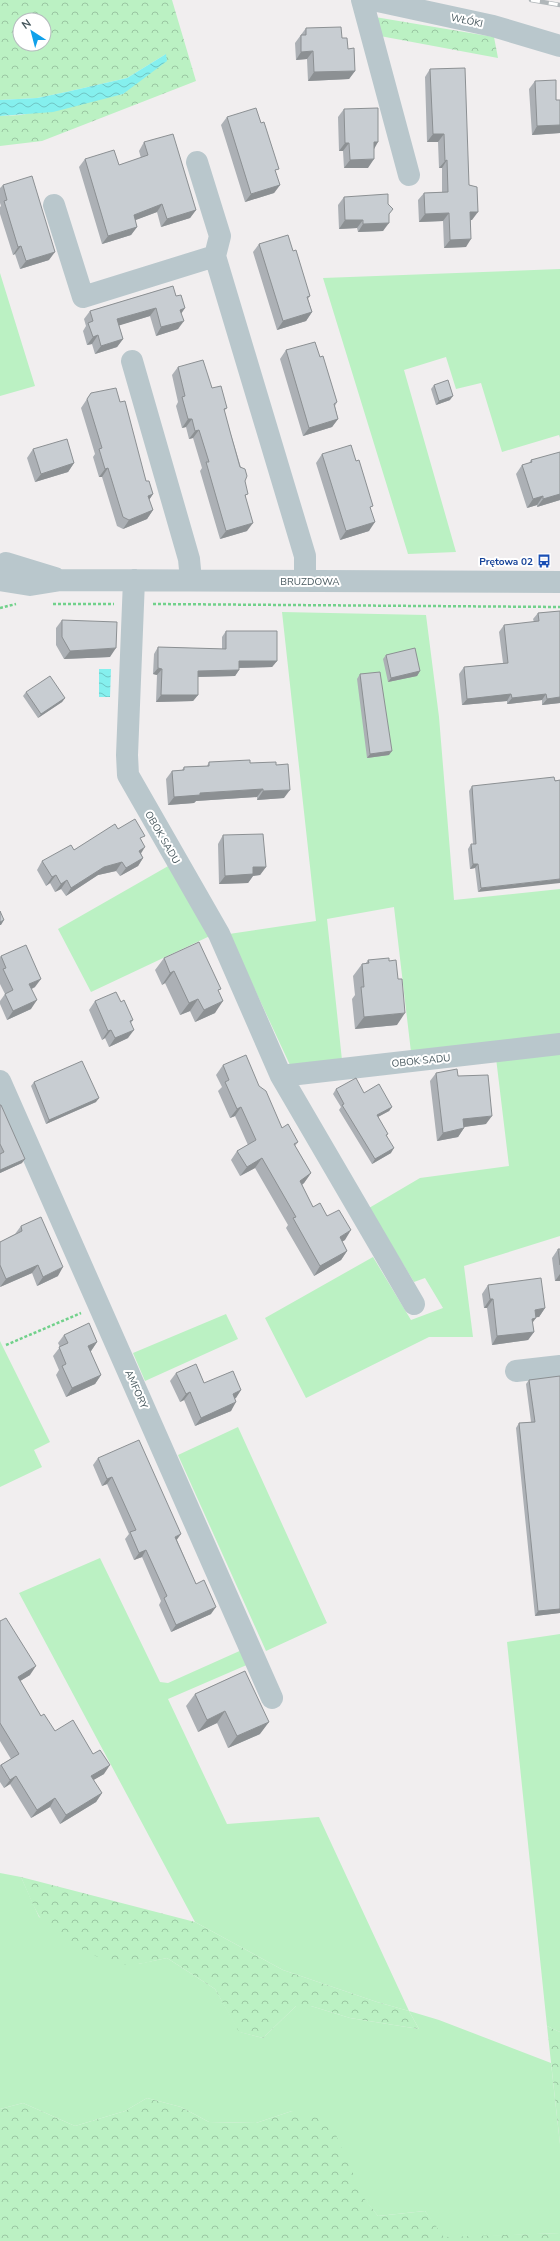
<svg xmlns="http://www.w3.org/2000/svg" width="560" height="2241" viewBox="0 0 560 2241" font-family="'Nunito Sans',sans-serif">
  <defs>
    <pattern id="forest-crowns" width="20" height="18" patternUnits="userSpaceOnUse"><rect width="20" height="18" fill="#bbf1c3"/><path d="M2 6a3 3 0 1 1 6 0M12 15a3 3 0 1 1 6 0" fill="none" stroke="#9ac6a2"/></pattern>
    <pattern id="water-waves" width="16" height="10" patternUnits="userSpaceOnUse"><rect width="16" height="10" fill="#85f0ee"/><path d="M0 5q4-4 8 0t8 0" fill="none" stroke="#6fc5c4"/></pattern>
  </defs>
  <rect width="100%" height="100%" fill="#f1eeef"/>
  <path fill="#bbf1c3" d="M560 269V438L559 435 502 452 481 383 456 389 446 357 404 370 456 552 408 554 323 278Z
    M0 273 35 386 0 396Z
    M282 612 426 615 439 717 454 900 560 889V1037L411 1052 394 907 327 919 342 1060 290 1065 229 934 316 921Z
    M170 865 212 935 91 992 58 929Z
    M560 1051V1236L464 1266 473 1337H429L306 1398 265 1318 373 1257 411 1320 443 1308 425 1278 414 1282 369 1208 420 1178 509 1166 496 1058Z
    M226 1314 238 1339 145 1381 133 1353Z
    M0 1341 50 1442 34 1450 42 1467 0 1487Z
    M238 1427 327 1623 266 1651 178 1455Z
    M100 1558 160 1682 168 1683 244 1649 249 1664 168 1699 227 1824 319 1817 409 2011 439 2020 551 2063 560 2144V2233L443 2238 425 2211 378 2216 292 2111 256 2123 209 2122 181 2107 147 2098 125 2111 75 2126 23 2103 0 2109V1873L21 1877 39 1917 138 1964 167 1958 215 1989 240 2032 263 2038 296 2006H311L350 2018 419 2029 409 2011 377 2002 283 1970 195 1922 19 1593Z
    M560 1634V2032L547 2026 507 1642Z"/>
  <path fill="url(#forest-crowns)" fill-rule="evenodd" d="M0 0H172L196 81 42 141 0 146V116L21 115 123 94 166 54 127 78 66 92 37 98 0 100ZM20 20H44V44H20Z
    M375 17 494 37 498 58 380 36Z
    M21 1877 195 1922 283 1970 377 2002 409 2011 419 2029 350 2018 311 2006H296L263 2038 239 2032 215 1989 167 1958C151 1961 132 1968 116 1963 93 1957 51 1936 39 1916 32 1904 27 1890 21 1877Z
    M547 2026 560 2032V2144Z
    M147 2098 181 2107 209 2122 256 2123 292 2111 318 2118 336 2135 364 2198 378 2216 425 2211 444 2237 560 2233V2241H0V2109L23 2103 75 2126 125 2111Z"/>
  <path fill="url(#water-waves)" d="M166 54 167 61 123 94 53 112 0 116V100L37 98 66 92 127 78Z
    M99 669H111L110 697H99Z"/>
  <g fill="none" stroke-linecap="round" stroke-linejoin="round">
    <path stroke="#71d18b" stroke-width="2.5" stroke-dasharray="3 2" stroke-linecap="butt" d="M53 604H114
      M153 604 560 607
      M0 608 16 604
      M6 1345 81 1313"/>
    <path stroke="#b9c7cc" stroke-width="22" d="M362 0 409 175
      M373 0 493 26 560 46
      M197 162 220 236 215 256
      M54 205 83 297 215 256 305 556V581
      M132 361 189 559 191 580
      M6 563 55 578
      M0 580 30 585 61 580 560 582
      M134 580 127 755 128 775 219 934 281 1076 414 1304
      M281 1076 560 1044
      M0 1081 272 1698
      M516 1371 560 1366"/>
    <g stroke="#b0b6b9" stroke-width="4.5">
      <path id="rail" d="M531 0 560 5"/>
    </g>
    <use href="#rail" stroke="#fff" stroke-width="3" stroke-dasharray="9" stroke-linecap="butt"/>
  </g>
  <path fill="#acb0b5" d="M306 28 342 38 348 49 355 71 349 79 308 81 307 59 296 60 295 43Z
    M430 69 469 185 472 220H471L466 247 444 248 443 221 419 222 418 200 424 193 442 192V168H439L438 142H427L425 77Z
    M535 81 556 100H560V133L532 135 529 89Z
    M344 109 368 168H344L343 151H339L338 117Z
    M227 117 280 185 274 193 245 202 221 125Z
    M144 142 196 210 190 218 161 227 157 212 135 220 137 227 131 235 102 244 79 167 85 159 119 165 141 158 139 151Z
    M3 185 49 260 20 269 15 254 13 255 0 214V207L1 206 0 203V188Z
    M344 197 389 215 383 231 358 232 357 228 339 229 338 205Z
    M259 244 293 251 310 296 308 299 312 312 306 321 277 330 253 252Z
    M173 286 181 314 178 329 156 336 150 316 119 325 123 339 117 347 95 354 92 344 87 345 83 331 86 326 84 319 90 311Z
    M286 350 320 357 337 402 335 406 338 419 332 427 303 436 280 359Z
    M178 367 212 388 227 408 224 411 245 481 246 498 247 531 220 539 200 471 202 468 193 438 189 439 186 427 182 428 176 406 178 402 172 375Z
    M434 385 450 400 436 405 431 389Z
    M91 393 120 402 146 481 153 494 149 500 153 510 147 519 123 529 117 526 102 477H99L93 457 95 454 81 408Z
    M33 449 74 463 68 472 35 482 27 458Z
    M560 453V500L537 507V505L527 508 516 474 522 465 529 463 531 460Z
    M322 454 356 461 371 510 369 531 340 540 316 463Z
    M560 611V703L542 705V700L507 704V701L462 705 459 674 464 667 503 663 499 632 504 625 534 622 533 619 538 613Z
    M62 620 110 657 64 659 56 645V628Z
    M226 631 277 661 272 667 239 668V670L235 676 198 677V695L193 701 156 702 157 675 153 674 154 654 158 647 222 649V637Z
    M386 655 420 671 417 676 388 682 383 659Z
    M360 674 389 755 367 758 357 679Z
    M26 692 65 698 62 702 38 718 23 696Z
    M209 762 250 763 276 765 284 798 257 800V797L196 801 194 803 168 805 166 779 172 771 182 770 184 767 207 766Z
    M560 780 478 892 475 868 470 869 468 849 471 844H473L469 791 472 786Z
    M118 829 142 840 141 853 143 858 138 866 120 876 116 871 98 875 66 896 61 889 55 892 50 883 46 886 37 870 42 861 74 850Z
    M223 835 266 867 260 875 253 876 248 883 219 884 218 844Z
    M1 956 35 987 32 989 31 1009 7 1020 0 1004V1001L5 994 0 984V957Z
    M164 958 219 991 215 1013 195 1022 190 1011 180 1015 165 983 162 985 155 970Z
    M368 960 397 1025 355 1029 352 999 355 995 353 976 362 964 366 963Z
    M95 1001 121 1002 133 1020 131 1023 128 1038 109 1047 105 1038 102 1040 89 1010Z
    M223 1065 259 1086 282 1128 298 1142 295 1146 311 1173 304 1183 302 1185 313 1207 327 1216 345 1240 342 1241 347 1251 341 1260 314 1276 286 1228 288 1225 255 1168 240 1176 231 1160 237 1151 248 1145 235 1116 230 1118 218 1091 222 1087 216 1075Z
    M436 1073 458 1076 486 1124 463 1127 464 1128 458 1137 437 1141 430 1081Z
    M34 1082 96 1102 46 1124 31 1086Z
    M336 1089 364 1093 392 1107 389 1111 378 1117 387 1136 391 1153 372 1164 339 1110 341 1107 333 1094Z
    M0 1105 22 1163 0 1173Z
    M21 1226 58 1276 37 1286 32 1273 0 1287V1242L15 1234Z
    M558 1249H560V1281H555L552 1258Z
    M488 1285 545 1308 539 1317H536L532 1323 534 1332 528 1340 492 1345 487 1308H484L482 1294Z
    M64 1335 97 1342 91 1351H90L101 1375 95 1384 66 1397 56 1375 59 1370 53 1356 60 1347 58 1343Z
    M176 1373 204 1383 241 1390 235 1398 231 1411 195 1426 184 1400 180 1402 170 1381Z
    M560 1376V1613L535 1616 516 1428 519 1423 531 1422 526 1384 529 1380Z
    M98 1458 177 1540 196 1584 211 1614 171 1632 159 1605 161 1601 142 1557 134 1560 125 1539 129 1534 107 1484 102 1486 93 1465Z
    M0 1621 30 1675 20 1681 41 1716 55 1731 104 1774 93 1780 102 1793 96 1802 60 1824 50 1807 31 1818 10 1784 4 1788 0 1782V1765L11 1759 0 1741Z
    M245 1671 260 1734 228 1748 217 1723 198 1732 186 1706 195 1694Z"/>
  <path fill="#8c9093" d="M313 51 307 59 296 60 301 52Z
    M355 71 349 79 308 81 314 72Z
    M560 125V133L532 135 537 126Z
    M433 134H444L438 142H427Z
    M374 142H378L373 151Z
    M345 143H349L343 151H339Z
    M374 159 368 168H344L350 160Z
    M447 160 442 168H439L445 161Z
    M280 185 274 193 245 202 251 194Z
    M162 204 157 212 128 223 134 215Z
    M196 210 190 218 161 227 167 219Z
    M470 212H478L472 220H465Z
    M449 213 443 221 419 222 425 214Z
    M345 220H363L357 228 339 229Z
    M389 223 383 231 358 232 363 224Z
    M137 227 131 235 102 244 108 236Z
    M471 239 466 247 444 248 450 240Z
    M21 246 15 254 13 255 18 247Z
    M55 252 49 260 20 269 26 261Z
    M156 308 150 316 111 328 117 319Z
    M185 308 179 317 180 310Z
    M312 312 306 321 277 330 283 321Z
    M184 321 178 329 156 336 161 327Z
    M98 335 92 344 87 345 93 337Z
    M123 339 117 347 95 354 101 346Z
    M453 396 450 400 436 405 439 401Z
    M188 419H192L186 427 182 428Z
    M338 419 332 427 303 436 309 428Z
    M199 430 193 438 189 439 195 431Z
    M74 463 68 472 35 482 41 474Z
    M108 468 102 477H99L105 469Z
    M153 494 147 503 148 496Z
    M560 494V500L537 507 543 499Z
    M543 496 537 505 527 508 533 499Z
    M153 510 147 519 123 529 129 520Z
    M375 522 369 531 340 540 346 531Z
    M253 523 247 531 220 539 226 531Z
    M116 648 110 657 64 659 70 651Z
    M239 661H277L272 667 235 668Z
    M158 668 162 669 157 675 153 674Z
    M239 670 235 676 194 677 198 671Z
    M420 671 417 676 388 682 391 678Z
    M511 694 507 701 462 705 467 699Z
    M546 694 542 700 507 704 512 698Z
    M161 695H198L193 701 156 702Z
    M560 697V703L542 705 547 699Z
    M65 698 62 702 38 718 41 714Z
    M392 751 389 755 367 758 370 754Z
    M263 789 257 797 196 801 194 803 168 805 174 797 200 793Z
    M290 790 284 798 257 800 263 791Z
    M145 847 140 855 139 851Z
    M143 858 138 866 120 876 126 868Z
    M122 862 116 871 98 875 66 896 71 888 104 867Z
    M473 864H478L475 868 470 869Z
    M253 867H266L260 875 253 876 248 883 219 884 225 876Z
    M56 875 50 883 46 886 52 877Z
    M560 879V883L478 892 481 888Z
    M67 880 61 889 55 892 61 884Z
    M4 920 1 925H0V922Z
    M174 971 165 983 162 985 170 973Z
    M41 979 35 987 23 992 29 984Z
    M198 999 190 1011 180 1015 189 1003Z
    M37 1000 31 1009 7 1020 13 1011Z
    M223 1001 215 1013 195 1022 204 1010Z
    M405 1013 397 1025 355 1029 364 1017Z
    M111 1030 105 1038 102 1040 108 1031Z
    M134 1030 128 1038 109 1047 115 1038Z
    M99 1098 96 1102 46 1124 49 1120Z
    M241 1107 235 1116 230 1118 237 1109Z
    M392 1107 389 1111 374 1119 377 1115Z
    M492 1116 486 1124 457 1128 463 1119Z
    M464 1128 458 1137 437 1141 443 1133Z
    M394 1148 391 1153 372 1164 375 1159Z
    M262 1158 255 1168 240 1176 247 1167Z
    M25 1159 22 1163 0 1173V1170Z
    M311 1173 304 1183 293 1191 300 1181Z
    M351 1230 345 1240 333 1247 340 1237Z
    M347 1251 341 1260 314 1276 320 1266Z
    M38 1265 32 1273 0 1287 6 1279Z
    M63 1267 58 1276 37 1286 43 1277Z
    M560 1274V1281H555Z
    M490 1299H493L487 1308H484Z
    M545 1308 539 1317 529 1318 535 1310Z
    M536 1318 530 1326 532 1319Z
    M534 1332 528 1340 492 1345 497 1336Z
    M97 1342 91 1351 82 1355 88 1346Z
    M101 1375 95 1384 66 1397 72 1388Z
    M241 1390 236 1398 227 1402 233 1394Z
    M190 1392 184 1400 180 1402 186 1394Z
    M236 1402 231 1411 195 1426 201 1418Z
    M112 1477 107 1484 102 1486 107 1479Z
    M181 1534 176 1541 175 1537Z
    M146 1550 142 1557 134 1560 139 1553Z
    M216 1607 211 1614 171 1632 176 1625Z
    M560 1609V1613L535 1616 538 1611Z
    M36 1666 30 1675 12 1686 18 1677Z
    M225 1711 217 1723 198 1732 207 1720Z
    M269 1722 260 1734 228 1748 237 1736Z
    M110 1765 104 1774 85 1785 91 1776Z
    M16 1776 10 1784 4 1788 10 1780Z
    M102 1793 96 1802 60 1824 66 1815Z
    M55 1798 50 1807 31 1818 37 1810Z"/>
  <path fill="#c8cdd2" stroke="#8c9093" d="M341 27 342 38H347L348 49 354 48 355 71 314 72 313 51 301 52V35H306V28Z
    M465 68 469 185 477 187 478 212H470L471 239 450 240 449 213 425 214 424 193 448 192 447 160 445 161 444 134H433L430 69Z
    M556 80V100H560V125L537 126 535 81Z
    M256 108 261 123 264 122 279 169 275 170 280 185 251 194 227 117Z
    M378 108V142H374V159L350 160 349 143H345L344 109Z
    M173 134 196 210 167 219 162 204 134 215 137 227 108 236 85 159 114 150 119 165 148 155 144 142Z
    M32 176 55 252 26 261 21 246 18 247 4 201 7 200 3 185Z
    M388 194V204L393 209 389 214V223L363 224V220H345L344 197Z
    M288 235 293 251 296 250 310 296 307 297 312 312 283 321 259 244Z
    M173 286 176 296 181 295 185 308 180 310 184 321 161 327 156 308 117 319 123 339 101 346 98 335 93 337 88 323 93 321 90 311Z
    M315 342 320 357 323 356 337 402 334 404 338 419 309 428 286 350Z
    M203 360 212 388 221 386 227 408 224 409 231 435 240 467 245 469 247 476 245 481 248 494 245 495 253 523 226 531 206 462H209L199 430 195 431 192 419H188L182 397 185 396 178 367Z
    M448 380 453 396 439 401 434 385Z
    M116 388 120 402 125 401 146 481H149L153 494 148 496 153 510 129 520 123 517 108 468 105 469 99 449 102 448 87 399 91 393Z
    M67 439 74 463 41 474 33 449Z
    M351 445 356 461 359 460 373 506 370 507 375 522 346 531 322 454Z
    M560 452V494L543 499V496L533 499 522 465 532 462 531 460Z
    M560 611V697L547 699 546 694 512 698 511 694 467 699 464 667 508 663 504 625 539 621 538 613Z
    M62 620 117 622 116 648 70 651 62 637Z
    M226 631H277V661H239V670L198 671V695H161L162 669 158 668V647L226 649Z
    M415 648 420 671 391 678 386 655Z
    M380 672 392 751 370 754 360 674Z
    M50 676 65 698 41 714 26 692Z
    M250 760V763L276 762V765L288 764 290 790 263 791V789L200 793V795L174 797 172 771 184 770V767L209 766V762Z
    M554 777 555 781 560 780V879L481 888 478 864H473L471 844H476L472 786Z
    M135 819 145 836 140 838 145 847 139 851 143 858 126 868 122 862 104 867 71 888 67 880 61 884 56 875 52 877 42 861 71 845 74 850 115 824 118 829Z
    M263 834 266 867H253V874L225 876 223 835Z
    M0 911 4 920 0 922Z
    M199 942 221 989 218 990 223 1001 204 1010 198 999 189 1003 174 971 170 973 164 958Z
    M26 945 41 979 29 984 37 1000 13 1011 5 994 13 990 3 969 6 968 1 956Z
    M389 958V961L396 960 398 979H402L405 1013 364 1017 361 987H364L362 964 369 963 368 960Z
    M116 992 121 1002 124 1000 133 1020 130 1021 134 1030 115 1038 111 1030 108 1031 95 1001Z
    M246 1055 259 1086 266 1091 282 1128 288 1124 298 1142 294 1144 311 1173 300 1181 313 1207 320 1203 327 1216 339 1210 351 1230 340 1237 347 1251 320 1266 293 1218 296 1217 262 1158 247 1167 237 1151 256 1140 241 1107 237 1109 225 1082 229 1080 223 1065Z
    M82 1061 99 1098 49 1120 34 1082Z
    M457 1069 458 1076 488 1075 492 1116 463 1119 464 1128 443 1133 436 1073Z
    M356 1078 364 1093 379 1084 392 1107 377 1115 388 1134 386 1135 394 1148 375 1159 342 1105 344 1104 336 1089Z
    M0 1105H1L25 1159 0 1170V1154L4 1152 0 1144Z
    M41 1217 63 1267 43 1277 38 1265 6 1279 0 1265V1242L22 1231 21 1226Z
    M558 1249H560V1265Z
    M541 1278 545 1308 535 1310 536 1318 532 1319 534 1332 497 1336 493 1299H490L488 1285Z
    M89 1323 97 1342 88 1346 101 1375 72 1388 62 1366 66 1364 59 1347 68 1343 64 1335Z
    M196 1364 204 1383 233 1371 241 1390 233 1394 236 1402 201 1418 190 1392 186 1394 176 1373Z
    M560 1376V1609L538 1611 519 1423 535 1422 529 1380Z
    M139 1440 181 1534 175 1537 196 1584 204 1580 216 1607 176 1625 164 1598 167 1596 146 1550 139 1553 130 1532 136 1530 112 1477 107 1479 98 1458Z
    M6 1618 36 1666 18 1677 41 1716 44 1714 55 1731 73 1720 93 1754 100 1750 110 1765 91 1776 102 1793 66 1815 55 1798 37 1810 16 1776 10 1780 1 1765 19 1754 0 1723V1621Z
    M245 1671 269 1722 237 1736 225 1711 207 1720 195 1694Z"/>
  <defs>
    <g id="bus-bare" transform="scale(1.08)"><path d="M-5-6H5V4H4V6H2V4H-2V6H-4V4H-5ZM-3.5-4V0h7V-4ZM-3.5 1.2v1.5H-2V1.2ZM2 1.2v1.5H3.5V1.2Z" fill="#1a4fb4" stroke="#fff" stroke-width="2.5" paint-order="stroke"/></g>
  </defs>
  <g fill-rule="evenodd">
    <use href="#bus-bare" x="544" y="561"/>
  </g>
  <g text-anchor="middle" stroke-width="4" stroke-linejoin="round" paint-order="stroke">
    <g font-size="10" fill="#46575d" stroke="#fff">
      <text transform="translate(467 20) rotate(12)" y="4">WŁÓKI</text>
      <text x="310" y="585">BRUZDOWA</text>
      <text transform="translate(163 837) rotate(60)" y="4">OBOK SADU</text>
      <text transform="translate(421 1060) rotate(-6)" y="4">OBOK SADU</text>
      <text transform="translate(137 1389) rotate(66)" y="4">AMFORY</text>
    </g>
    <g font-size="10" font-weight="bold" fill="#164399" stroke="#fff" text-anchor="end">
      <text x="533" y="565">Prętowa 02</text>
    </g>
  </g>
  <g transform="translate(32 32) rotate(324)"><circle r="19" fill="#ffffff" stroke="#b5bcbe"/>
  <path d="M0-3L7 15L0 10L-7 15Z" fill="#10a1ea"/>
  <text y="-6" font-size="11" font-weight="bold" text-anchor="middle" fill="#46575d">N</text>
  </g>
</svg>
